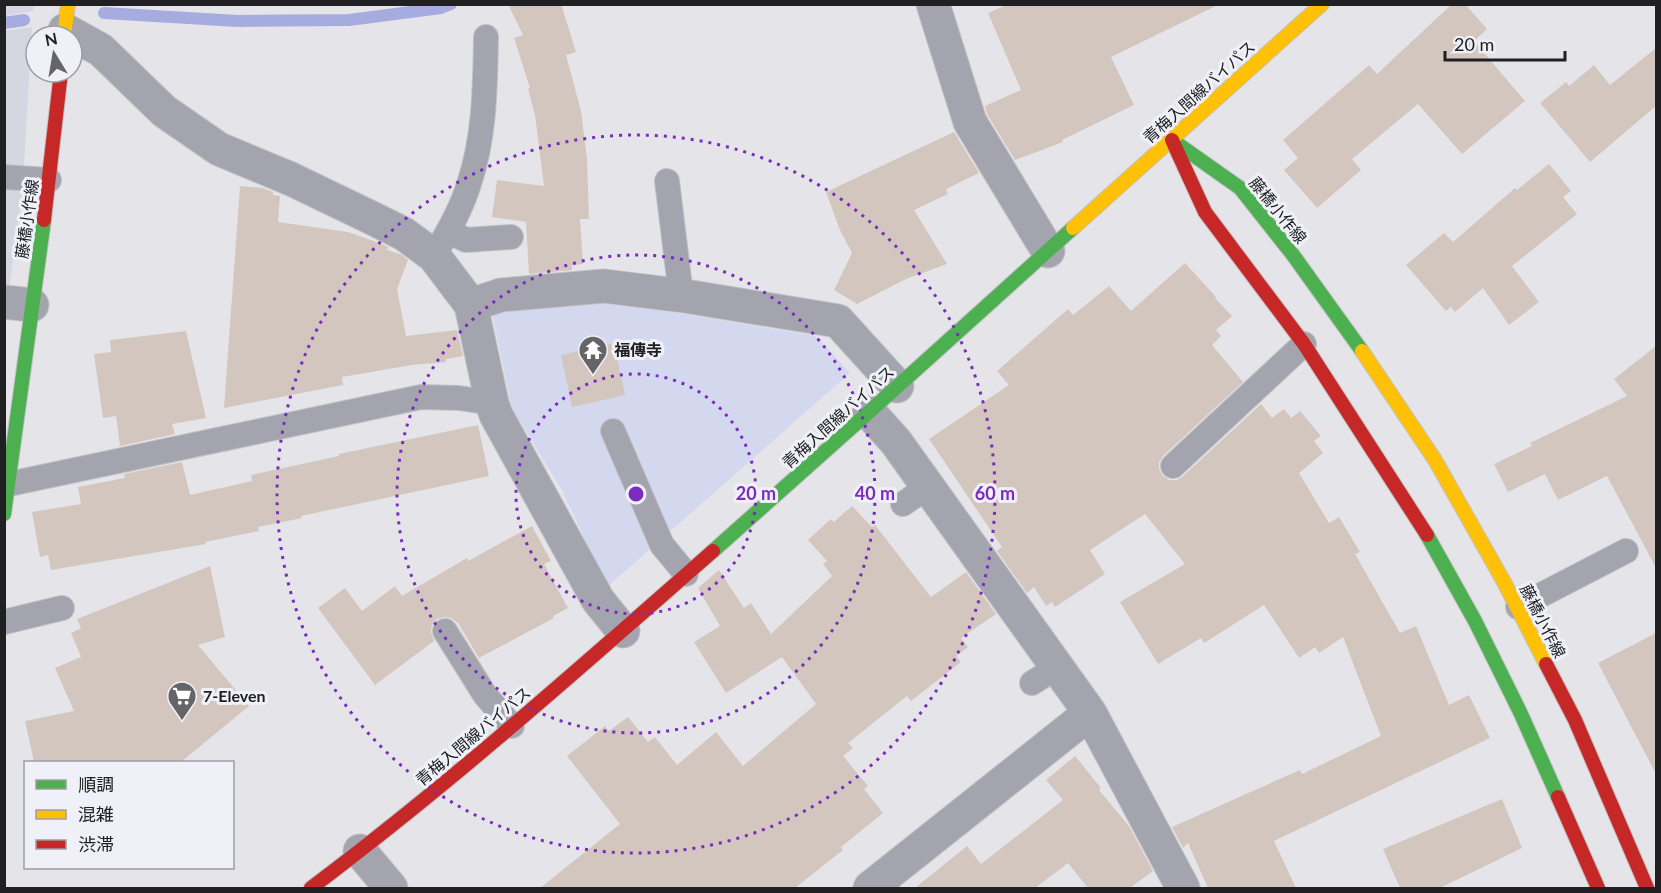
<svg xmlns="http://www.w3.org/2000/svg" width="1661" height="893" viewBox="0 0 1661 893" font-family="Lato,'Noto Sans JP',sans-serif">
  <rect width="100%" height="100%" fill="#e5e5e9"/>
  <path fill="#d5d6e0" d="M5 4H34V5L33 11 5 16Z
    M32 27 24 165 5 166 4 31Z
    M4 189H17L22 196 9 289H4Z"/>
  <path fill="#d4d8ef" d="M606 301 816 336 850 373 607 587 562 490 512 409 491 308Z"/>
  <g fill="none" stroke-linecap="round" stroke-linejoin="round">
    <path stroke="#a7ace0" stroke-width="12" d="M104 13 238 21 349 20 441 8 451 4
      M4 23 24 20"/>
  </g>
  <path fill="#d3c6be" d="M508 4H561L576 52 566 55 581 111 587 159 589 219H580L583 264 572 265V270L529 274 526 222 492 217 497 180 544 186 535 115 528 89 530 88 514 38 523 35Z
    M1009 4H1220L1111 57 1134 105 1062 140 1063 142 1015 160 987 114 985 106 1021 90 988 13Z
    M1452 4H1465L1487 29 1474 41 1525 101 1462 154 1418 104 1352 159 1361 170 1317 208 1284 170 1298 158 1283 140 1369 65 1377 74Z
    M1656 48V106L1590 162 1540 103 1566 82 1569 86 1594 65 1610 85Z
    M954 132 979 173 946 189 948 194 914 210 947 264 906 279 857 304 834 290 852 253 840 230 826 192Z
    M1549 164 1571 191 1563 197 1577 214 1512 266 1539 302 1509 325 1483 288 1455 312 1451 307 1446 311 1406 265 1444 233 1453 242 1515 188 1517 190Z
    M240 186 263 188 273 192V195L280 196 278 222 348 232 382 244 388 247 387 250 402 255 408 260 397 289 406 336 457 330 463 356 446 359V362L412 365 342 377 343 385 224 408Z
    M1185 263 1216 297 1215 298 1232 316 1216 330 1221 336 1212 345 1243 382 1163 456 1159 462V469L1162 475 1169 480H1177L1182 477 1261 404 1272 418 1284 409 1291 418 1300 411 1321 436 1314 441 1323 453 1299 473 1329 523 1339 517 1360 552 1355 554 1400 633 1416 626 1449 705 1469 695 1490 738 1274 841 1296 888H1208L1188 843 1183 848 1172 827 1300 770 1302 774 1381 736 1343 637 1319 653 1315 647 1299 658 1264 605 1204 643 1201 638 1158 664 1120 602 1185 564 1145 514 1090 550 1105 574 1055 607 1052 602 1046 606 1034 587 1027 593 997 551 1002 547 929 439 1009 385 997 371 1068 309 1073 315 1109 286 1131 311Z
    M186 331 206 418 172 424 175 434 120 446 116 416 103 418 94 354 111 352 110 340Z
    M614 343 625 395 572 407 561 355Z
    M1656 346V568L1607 476 1558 500 1545 474 1508 492 1494 464 1532 446 1530 443 1627 396 1614 379Z
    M478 425 489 476 301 516 302 518 258 527 259 531 205 542 206 544 51 570 48 555 40 557 32 512 81 504 78 487 125 478 124 474 182 462 190 495 252 481 251 475 339 456V454Z
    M852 506 872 527 875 525 931 597 966 572 996 614 961 638 968 647 956 656 961 662 911 701 907 696 848 743 853 748 843 756 868 786 864 789 883 813 841 847 843 850 795 888H540L620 824 567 756 605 726 609 731 628 717 648 742 655 737 677 765 716 732 743 766 816 704 782 657 726 693 694 642 720 626 698 588 719 570 744 608 751 603 771 634 832 576 823 564 827 561 808 540 831 519 834 522Z
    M532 526 551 561 544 564 568 608 553 616 554 618 479 658 458 623 451 618 444 617 437 619 432 625 431 632 434 641 375 685 318 608 345 588 362 611 395 586 402 596 467 558 468 561Z
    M210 566 225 637 198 645 249 706 181 762H34L25 721 74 711 55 668 81 657 71 633 81 628 77 619Z
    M1656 633V774L1598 663Z
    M1075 756 1101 788 1099 790 1129 826 1153 871 1130 888H1088L1068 863 1035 888H915L967 846 981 864 1063 800 1046 780Z
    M1502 799 1522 848 1440 888H1400L1383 849Z"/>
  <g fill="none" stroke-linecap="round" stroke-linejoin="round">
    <g stroke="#c2c2c5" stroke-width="26">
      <path id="lane" d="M4 177 49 180
        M667 181 681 295
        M448 231 466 240 511 237
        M434 256C447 233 461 210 469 184 485 136 485 87 486 37
        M613 431 662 545 686 574
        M1173 466 1304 344
        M9 484 421 397 459 398 492 403
        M903 504 927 487
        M1518 607 1626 551
        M4 622 62 608
        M445 631 485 695 512 726
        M1032 683 1057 667"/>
    </g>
    <g stroke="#c2c2c5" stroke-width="35">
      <path id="street" d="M933 4 970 122 1048 251
        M65 30 101 50 164 111 219 149 291 179 374 219 404 234 434 256 471 305 492 403 496 415 598 600 623 631
        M4 302 32 305
        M471 305 501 295 604 286 685 296 838 321 897 386
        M869 412 896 442 1090 713 1183 888
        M360 851 391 888
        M870 888 1090 713"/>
    </g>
    <g stroke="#c2c2c5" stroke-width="16">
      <path id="fast" d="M1172 140 1240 188 1293 255 1362 351
        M4 514 44 220
        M1427 535 1475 621 1521 714 1558 797
        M713 551 869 412 1073 228"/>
    </g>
    <g stroke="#c2c2c5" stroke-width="16">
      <path id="slow" d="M64 36 68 4
        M1073 228 1322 4
        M1362 351 1435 460 1504 582 1546 664"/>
    </g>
    <g stroke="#c2c2c5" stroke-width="16">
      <path id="jam" d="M1172 140 1205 212 1304 344 1427 535
        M44 220 61 72
        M1546 664 1575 720 1647 888
        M1558 797 1598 888
        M311 888C451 783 582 666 713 551"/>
    </g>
    <use href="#lane" stroke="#a3a4ae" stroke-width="24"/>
    <use href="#street" stroke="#a3a4ae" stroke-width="33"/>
    <use href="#fast" stroke="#4caf50" stroke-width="14"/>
    <use href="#slow" stroke="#ffc107" stroke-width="14"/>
    <use href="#jam" stroke="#c62828" stroke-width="14"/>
  </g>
  <g fill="none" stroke="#7b2cbf" stroke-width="3" stroke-dasharray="3 6">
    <circle cx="636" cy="494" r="120"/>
    <circle cx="636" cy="494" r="239"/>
    <circle cx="636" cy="494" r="359"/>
  </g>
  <defs>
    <g id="temple-pin" transform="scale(1.5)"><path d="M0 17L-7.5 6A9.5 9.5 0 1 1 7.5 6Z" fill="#656568" stroke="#f0f1f8"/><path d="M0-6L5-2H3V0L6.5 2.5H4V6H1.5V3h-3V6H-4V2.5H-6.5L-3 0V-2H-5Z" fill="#fff"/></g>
    <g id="supermarket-pin" transform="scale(1.5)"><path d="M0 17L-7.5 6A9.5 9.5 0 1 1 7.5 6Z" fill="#656568" stroke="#f0f1f8"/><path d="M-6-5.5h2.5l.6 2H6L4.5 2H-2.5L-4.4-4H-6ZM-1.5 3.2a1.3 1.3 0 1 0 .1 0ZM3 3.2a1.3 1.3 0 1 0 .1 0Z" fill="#fff"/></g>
  </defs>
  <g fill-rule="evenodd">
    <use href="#temple-pin" x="593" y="350"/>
    <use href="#supermarket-pin" x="182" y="696"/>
  </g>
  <g text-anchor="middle" stroke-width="6" stroke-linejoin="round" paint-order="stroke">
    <g font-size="16" fill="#202023" stroke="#f0f1f8">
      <text transform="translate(1199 92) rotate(-42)" y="6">青梅入間線バイパス</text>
      <text transform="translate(1278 210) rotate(51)" y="6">藤橋小作線</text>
      <text transform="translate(27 219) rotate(-82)" y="6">藤橋小作線</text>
      <text transform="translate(838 417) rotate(-42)" y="6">青梅入間線バイパス</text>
      <text transform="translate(1543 621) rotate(63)" y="6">藤橋小作線</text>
      <text transform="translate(473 736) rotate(-40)" y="6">青梅入間線バイパス</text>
    </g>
    <g font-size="16" font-weight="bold" fill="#202023" stroke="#f0f1f8" text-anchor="start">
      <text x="614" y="356">福傳寺</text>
      <text x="203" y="702">7-Eleven</text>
    </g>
  </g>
  <circle cx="636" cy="494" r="9" fill="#7b2cbf" stroke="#f0f1f8" stroke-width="3"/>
  <g font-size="18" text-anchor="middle" font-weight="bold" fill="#7b2cbf" stroke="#f0f1f8" stroke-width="6" stroke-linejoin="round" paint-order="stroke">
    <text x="756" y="500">20 m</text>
    <text x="875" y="500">40 m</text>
    <text x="995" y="500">60 m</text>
  </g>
  <rect width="1661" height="893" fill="none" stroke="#202023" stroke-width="12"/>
  <rect x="24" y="761" width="210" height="108" fill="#f0f1f8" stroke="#9d9da3" stroke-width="1.5"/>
  <rect x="36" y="780" width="30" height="9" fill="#4caf50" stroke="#9d9da3" stroke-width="1.5"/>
  <text x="78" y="791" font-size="18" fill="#202023">順調</text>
  <rect x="36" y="810" width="30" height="9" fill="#ffc107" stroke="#9d9da3" stroke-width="1.5"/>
  <text x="78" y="821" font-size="18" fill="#202023">混雑</text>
  <rect x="36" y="840" width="30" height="9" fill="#c62828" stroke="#9d9da3" stroke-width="1.5"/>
  <text x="78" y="851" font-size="18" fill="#202023">渋滞</text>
  <g transform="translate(54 54) rotate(349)"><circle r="28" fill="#f0f1f8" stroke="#9d9da3" stroke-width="1.5"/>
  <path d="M0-4.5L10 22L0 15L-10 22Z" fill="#656568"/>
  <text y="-9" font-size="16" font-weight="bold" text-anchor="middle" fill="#202023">N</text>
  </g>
  <path d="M1445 51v9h120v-9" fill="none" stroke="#202023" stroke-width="3"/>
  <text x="1454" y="51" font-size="18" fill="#202023" stroke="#f0f1f8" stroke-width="4.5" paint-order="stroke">20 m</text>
</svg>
